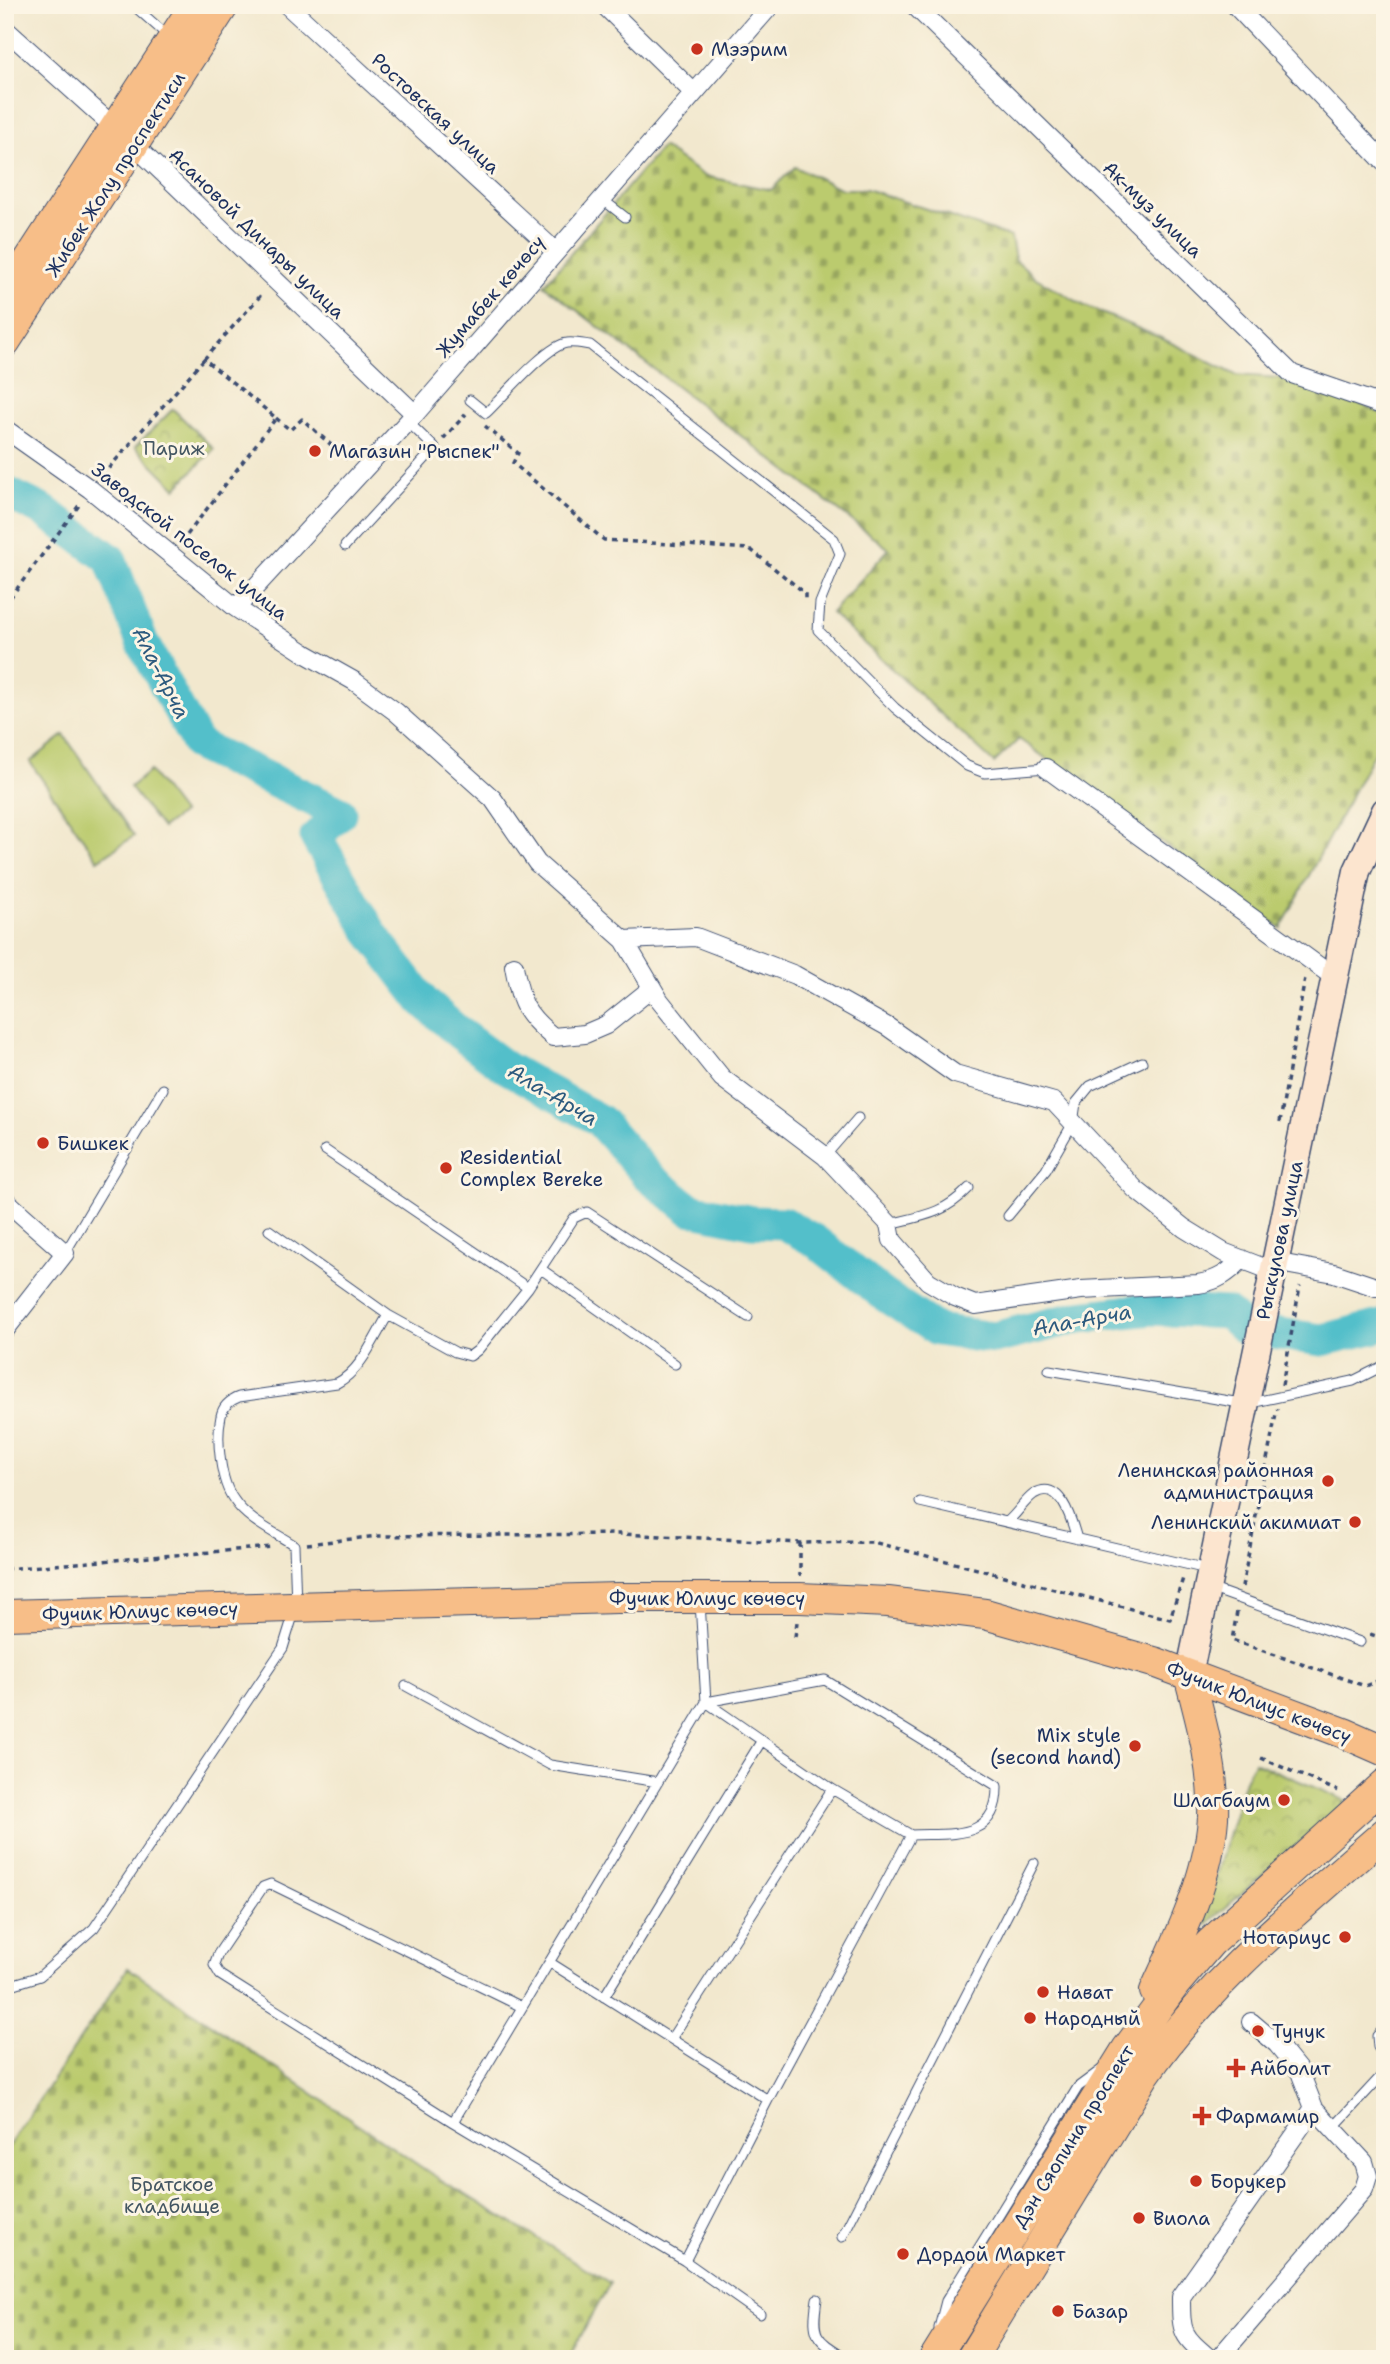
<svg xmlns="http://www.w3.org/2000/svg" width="1390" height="2364" viewBox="0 0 1390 2364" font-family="'Shantell Sans',sans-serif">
  <defs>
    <pattern id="cemetery-stones" width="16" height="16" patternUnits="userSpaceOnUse" patternTransform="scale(1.75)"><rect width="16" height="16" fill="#bbcb6e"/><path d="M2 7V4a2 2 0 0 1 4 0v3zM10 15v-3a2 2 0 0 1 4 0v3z" fill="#97a55e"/></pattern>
    <pattern id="park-crowns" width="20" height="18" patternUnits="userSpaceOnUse" patternTransform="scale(1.75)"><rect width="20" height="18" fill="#bbcb6e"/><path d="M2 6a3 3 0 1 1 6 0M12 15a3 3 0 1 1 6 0" fill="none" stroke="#97a55e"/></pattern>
  </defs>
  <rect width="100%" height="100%" fill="#fcf5e5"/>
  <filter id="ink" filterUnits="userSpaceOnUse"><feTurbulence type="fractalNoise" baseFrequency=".0143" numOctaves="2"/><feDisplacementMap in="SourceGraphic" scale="14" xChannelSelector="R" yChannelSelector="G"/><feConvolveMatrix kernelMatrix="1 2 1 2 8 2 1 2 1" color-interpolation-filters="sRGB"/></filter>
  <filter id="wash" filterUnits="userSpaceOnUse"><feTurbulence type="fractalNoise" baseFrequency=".00686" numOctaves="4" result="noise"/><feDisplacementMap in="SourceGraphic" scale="28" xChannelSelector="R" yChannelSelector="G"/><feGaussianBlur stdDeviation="1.57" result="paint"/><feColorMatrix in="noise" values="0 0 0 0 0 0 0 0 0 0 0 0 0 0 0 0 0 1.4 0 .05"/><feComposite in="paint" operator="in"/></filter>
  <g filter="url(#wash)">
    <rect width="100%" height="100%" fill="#f2e8ce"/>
    <path fill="#bbcb6e" stroke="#6b7d66" stroke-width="2" d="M64 735 134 836 98 860 30 762Z
      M150 771 182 813 162 828 130 787Z"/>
    <path fill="url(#cemetery-stones)" stroke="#6b7d66" stroke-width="2" d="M662 147 704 176 771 190 795 167 842 189H866L1011 237 1015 259 1036 278 1085 306 1161 338 1236 375 1279 378 1342 396 1385 415V732L1281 928 1019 739 994 763 831 613 889 549 544 285Z
      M128 1968 430 2173 610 2283 568 2359H5V2151Z"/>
    <path fill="url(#park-crowns)" stroke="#6b7d66" stroke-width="2" d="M173 409 214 449 176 488 135 447Z
      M1254 1762 1347 1801 1207 1924 1203 1920 1204 1915 1245 1780Z"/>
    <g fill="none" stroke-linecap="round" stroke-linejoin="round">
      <path stroke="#52bfca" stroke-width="33" d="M5 492 44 511 110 559 142 642 198 745 340 813 316 837 372 934 423 1001 459 1033 505 1067 599 1120 649 1177 690 1209 752 1222 783 1223 815 1241 884 1295 937 1330 994 1338 1080 1317 1151 1309 1227 1313 1245 1329 1322 1340 1385 1325"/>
    </g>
  </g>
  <g filter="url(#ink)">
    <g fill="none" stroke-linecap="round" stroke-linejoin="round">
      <g stroke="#3b4b6f" stroke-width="11">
        <path id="lane" d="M133 5 168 36
          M602 199 625 217
          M470 400 486 413C502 398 547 345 567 343 574 342 583 344 590 345L834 539 840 554 820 603 818 630 895 708 967 766 985 773 1046 768
          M345 546 435 448 408 422
          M325 1150 528 1288
          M825 1156 858 1118
          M1008 1216 1046 1170 1073 1123 1076 1103 1090 1086 1142 1062
          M889 1224C923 1216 944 1214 969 1188
          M269 1230 388 1315
          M65 1253 163 1089
          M541 1269 675 1364
          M1049 1370 1246 1404 1353 1381 1385 1365
          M920 1502 1207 1569
          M1007 1522C1017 1514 1024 1501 1034 1494 1061 1477 1072 1522 1077 1539
          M1210 1588 1360 1642
          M700 1602 706 1702 453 2122 685 2261 768 2100 911 1835 832 1789 706 1702
          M406 1686 550 1765 658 1782
          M706 1702 825 1680 997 1786C998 1841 951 1833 911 1835
          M549 1962 768 2100
          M5 1987 40 1976 94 1928 283 1648 296 1606 294 1545C274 1532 247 1520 234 1500 220 1481 216 1438 221 1416 223 1406 231 1400 239 1397L337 1383C361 1371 374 1338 388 1315L455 1352 470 1356 478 1350 528 1288 574 1218 587 1212 748 1317
          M604 1997 762 1740
          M1385 2028 1377 2036 1378 2047 1385 2054
          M671 2039 832 1789
          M453 2122 220 1975 214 1965 218 1954 263 1887 271 1884 522 2007
          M1333 2128 1385 2072
          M842 2237 1034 1863
          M685 2261 760 2314
          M817 2299C811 2338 816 2339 848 2359
          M939 2328 946 2301 1078 2087 1101 2070"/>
      </g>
      <g stroke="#3b4b6f" stroke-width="20">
        <path id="street" d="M287 5 556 252
          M604 5 694 93
          M914 5 1292 374 1385 406
          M1235 5 1385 163
          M5 29 135 146 415 414
          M5 429 90 489 236 608 306 654 354 681 396 712 493 799 537 863 624 940 660 1001 722 1078 825 1156 889 1224 892 1240 928 1281 955 1297 975 1305 1081 1290 1198 1284C1217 1281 1229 1273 1242 1259
          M236 608 415 414 771 5
          M1046 768 1335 978
          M624 940 696 937 795 975 888 1027 955 1074 1054 1102 1135 1189 1184 1228 1223 1252 1272 1271
          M514 966C521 1003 523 1012 553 1037L585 1034 606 1025 652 988
          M5 1200 65 1253 5 1330
          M1274 1262 1334 1273 1376 1287 1385 1286
          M1210 2359C1182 2335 1181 2334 1181 2297L1314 2108
          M1218 2359 1364 2189 1368 2176 1364 2162 1314 2108 1300 2072 1277 2044 1251 2022"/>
      </g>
      <g stroke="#3b4b6f" stroke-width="29">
        <path id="secondary" d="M1189 1675 1357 871 1385 811"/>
      </g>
      <g stroke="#3b4b6f" stroke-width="32">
        <path id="primary" d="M5 297 195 5
          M5 342 224 5
          M5 1615 617 1598H800L888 1602 985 1614 1157 1663 1344 1733 1385 1751
          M1155 1991C1180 1937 1209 1877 1213 1818 1215 1769 1201 1721 1189 1675
          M934 2359 1127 2049 1175 1984 1210 1943 1385 1784
          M971 2359 1145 2074C1210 1980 1300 1908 1385 1833"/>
      </g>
      <path stroke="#3b4b6f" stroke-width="3.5" stroke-dasharray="5 5" stroke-linecap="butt" d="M276 418 290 430 302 419 348 460
        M485 426 518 453 513 463 604 540 750 549 805 593V602
        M443 439 466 414
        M102 476 204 359
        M181 543 276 418 204 359 263 293
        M10 598 80 504
        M1280 1122 1305 978
        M1282 1385 1300 1286
        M800 1543V1576
        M307 1544 378 1536 624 1534 800 1543 873 1542 1170 1619 1184 1575
        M5 1569 272 1547
        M1242 1587 1277 1409
        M1237 1612 1232 1640 1365 1686 1385 1678
        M1370 1634 1385 1639
        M795 1637 797 1622
        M1261 1758 1338 1791"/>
      <use href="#lane" stroke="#fff" stroke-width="9"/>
      <use href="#street" stroke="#fff" stroke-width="18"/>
      <use href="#secondary" stroke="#fce5cf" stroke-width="26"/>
      <use href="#primary" stroke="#f7be88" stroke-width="30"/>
    </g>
  </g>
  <g fill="#c8321e" stroke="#fcf5e5" stroke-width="2.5">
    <circle cx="697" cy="49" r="7"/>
    <circle cx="315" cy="451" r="7"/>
    <circle cx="43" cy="1143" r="7"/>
    <circle cx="446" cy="1168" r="7"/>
    <circle cx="1328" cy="1481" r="7"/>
    <circle cx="1355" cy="1522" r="7"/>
    <circle cx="1135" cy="1746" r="7"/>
    <circle cx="1284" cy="1800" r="7"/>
    <circle cx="1345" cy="1937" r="7"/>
    <circle cx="1043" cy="1992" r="7"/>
    <circle cx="1030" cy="2018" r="7"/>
    <circle cx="1258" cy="2031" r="7"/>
    <path d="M1232.5 2057.5h7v7h7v7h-7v7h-7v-7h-7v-7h7z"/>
    <path d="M1198.5 2105.5h7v7h7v7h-7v7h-7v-7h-7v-7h7z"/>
    <circle cx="1196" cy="2181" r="7"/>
    <circle cx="1139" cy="2218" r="7"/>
    <circle cx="903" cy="2254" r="7"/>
    <circle cx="1058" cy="2311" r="7"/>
  </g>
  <g text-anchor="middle" stroke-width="6" stroke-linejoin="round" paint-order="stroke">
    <g font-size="19" fill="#1b2f5e" stroke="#fcf5e5" text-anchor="start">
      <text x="711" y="56">Мээрим</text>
      <text x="329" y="458">Магазин "Рыспек"</text>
      <text x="57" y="1150">Бишкек</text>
      <text x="460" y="1164">Residential<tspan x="460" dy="22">Complex Bereke</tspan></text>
      <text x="1314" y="1477" text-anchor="end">Ленинская районная<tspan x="1314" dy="22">администрация</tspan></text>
      <text x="1341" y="1529" text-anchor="end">Ленинский акимиат</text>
      <text x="1121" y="1742" text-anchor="end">Mix style<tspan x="1121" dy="22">(second hand)</tspan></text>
      <text x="1270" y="1807" text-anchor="end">Шлагбаум</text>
      <text x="1331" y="1944" text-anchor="end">Нотариус</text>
      <text x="1057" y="1999">Нават</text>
      <text x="1044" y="2025">Народный</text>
      <text x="1272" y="2038">Тунук</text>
      <text x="1250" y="2075">Айболит</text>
      <text x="1216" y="2123">Фармамир</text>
      <text x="1210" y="2188">Борукер</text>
      <text x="1153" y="2225">Виола</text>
      <text x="917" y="2261">Дордой Маркет</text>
      <text x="1072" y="2318">Базар</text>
    </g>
    <g font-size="19" fill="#1b2f5e" stroke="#fcf5e5">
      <text transform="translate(436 113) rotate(43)" y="7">Ростовская улица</text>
      <text transform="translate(115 174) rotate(-57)" y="7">Жибек Жолу проспектиси</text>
      <text transform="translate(1153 209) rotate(44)" y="7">Ак-муз улица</text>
      <text transform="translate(257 233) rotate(44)" y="7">Асановой Динары улица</text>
      <text transform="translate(490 296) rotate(-49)" y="7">Жумабек көчөсү</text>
      <text transform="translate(190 541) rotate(38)" y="7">Заводской поселок улица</text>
      <text transform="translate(1279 1240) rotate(-78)" y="7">Рыскулова улица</text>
      <text x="707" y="1605">Фучик Юлиус көчөсү</text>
      <text transform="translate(140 1611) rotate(-2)" y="7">Фучик Юлиус көчөсү</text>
      <text transform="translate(1259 1702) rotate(21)" y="7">Фучик Юлиус көчөсү</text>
      <text transform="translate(1073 2136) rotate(-58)" y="7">Дэн Сяопина проспект</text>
    </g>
    <g font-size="19" fill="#435662" stroke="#fcf5e5">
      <text x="174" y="455">Париж</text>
      <text x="172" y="2191">Братское<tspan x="172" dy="22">кладбище</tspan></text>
    </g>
    <g font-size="21" font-style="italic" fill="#2c5a7e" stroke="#fcf5e5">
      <text transform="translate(161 673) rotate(63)" y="7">Ала-Арча</text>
      <text transform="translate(553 1095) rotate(31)" y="7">Ала-Арча</text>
      <text transform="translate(1082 1320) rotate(-10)" y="7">Ала-Арча</text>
    </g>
  </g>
  <rect width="1390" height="2364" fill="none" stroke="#fcf5e5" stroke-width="28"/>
</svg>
